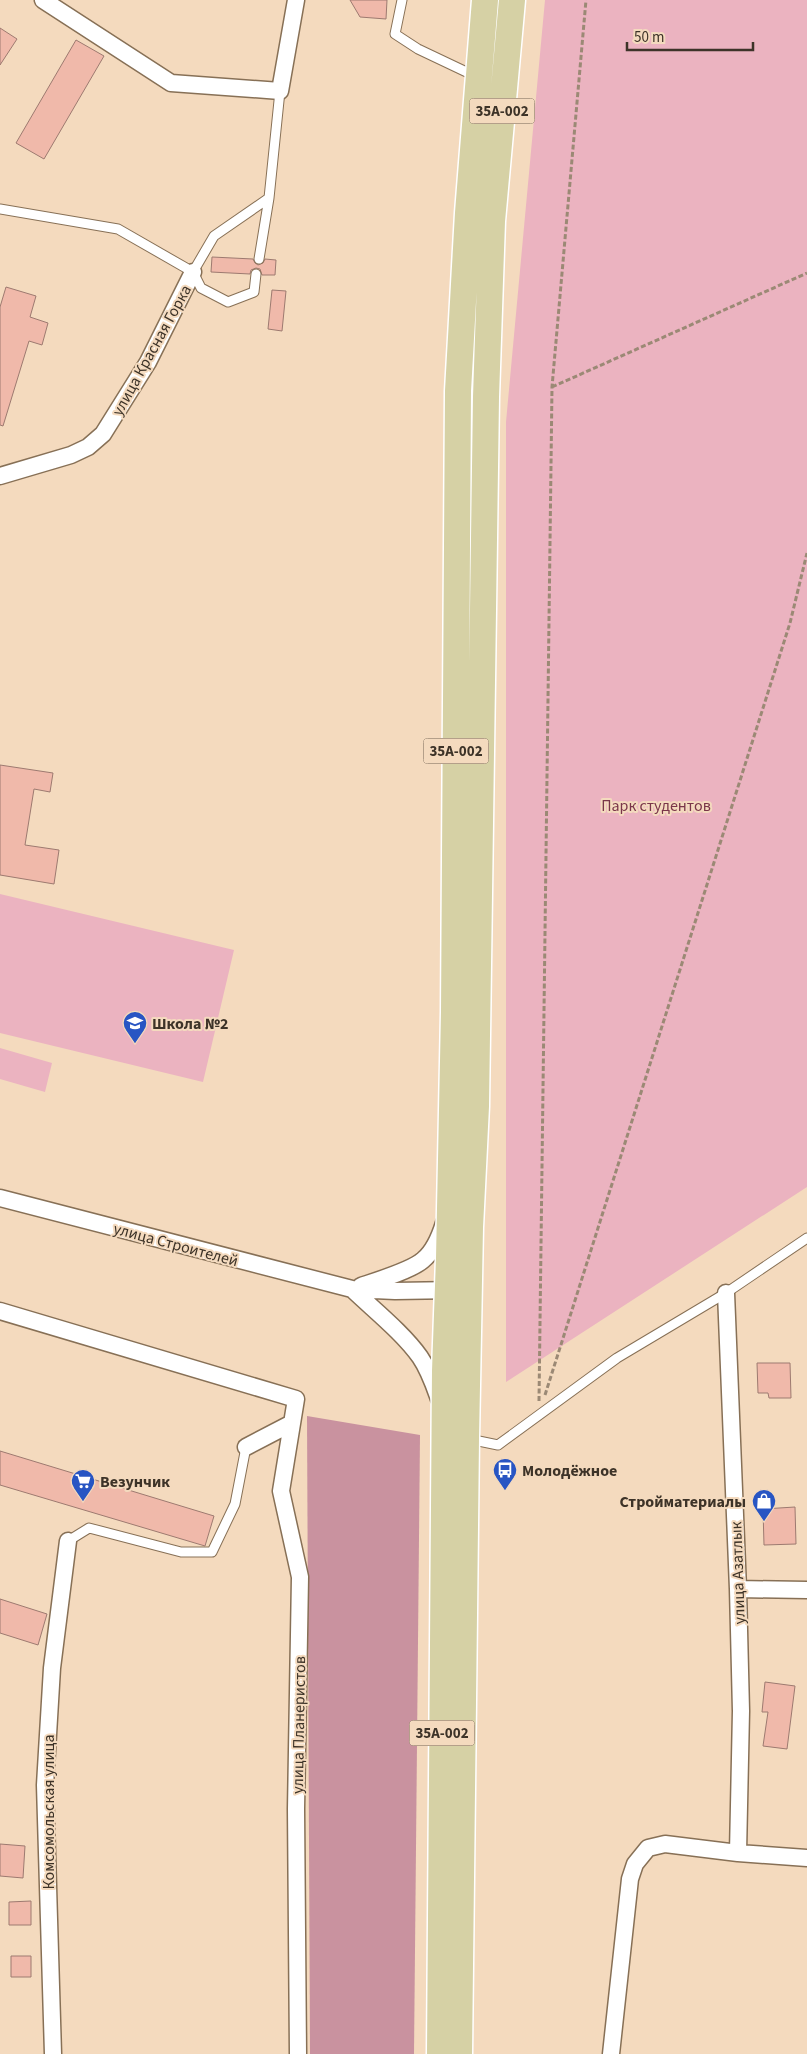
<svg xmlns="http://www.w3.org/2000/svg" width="807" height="2054" viewBox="0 0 807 2054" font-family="'Source Sans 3',sans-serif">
  <rect width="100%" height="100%" fill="#f4dabe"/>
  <path fill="#ebb3c0" d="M545 0H807V1187L506 1382V422Z
    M0 894 234 950 203 1082 0 1033Z
    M0 1048 52 1063 45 1092 0 1079Z"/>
  <path fill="#c9929f" d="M307 1416 420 1435 414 2054H310Z"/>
  <path fill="#f0b9aa" stroke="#9d7a70" d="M350 0H387L386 19 360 17Z
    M0 28 17 39 0 65Z
    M76 40 104 56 44 159 16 143Z
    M212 257 253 259 255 263 258 265 263 263 265 259 276 260 275 275H262L260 269 256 268 251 270 250 274 211 272Z
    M6 287 36 296 30 317 48 323 42 345 29 341 3 426 0 425V307Z
    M272 290 286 291 282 331 268 329Z
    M0 765 53 773 50 792 34 789 25 845 59 850 54 884 0 875Z
    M757 1363H790L791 1398H769L768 1393H758Z
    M0 1451 214 1516 205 1546 0 1485Z
    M795 1507 796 1544 764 1545 763 1509Z
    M0 1599 47 1614 38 1645 0 1633Z
    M765 1682 795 1686 787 1749 763 1746 768 1712H762Z
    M0 1844 25 1846 23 1878 0 1876Z
    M31 1901V1925H9V1902Z
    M11 1956H31V1977H11Z"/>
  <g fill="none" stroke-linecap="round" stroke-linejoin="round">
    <g stroke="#877056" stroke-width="11">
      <path id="service" d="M402 0 395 34 418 49 477 77
        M0 209 118 229 193 272 214 236 269 198 280 91
        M259 259 269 198
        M193 272 201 288 228 302 254 292 256 274
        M469 1439 498 1445 617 1358 726 1293 807 1238
        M68 1541 89 1528 181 1552H212L235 1504 246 1447"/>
    </g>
    <g stroke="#877056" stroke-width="19">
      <path id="minor" d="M43 0 171 83 280 91 296 0
        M0 476 71 455 88 447 103 434 148 362 193 272
        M0 1198 352 1289 395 1291 456 1290
        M361 1286C376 1281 412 1270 423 1260 434 1251 440 1236 444 1223
        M352 1289C374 1310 403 1333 420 1357 429 1370 434 1385 439 1399
        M726 1293 738 1589 741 1711 738 1853
        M0 1311 296 1399 281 1491 300 1577 296 1809 298 2054
        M246 1447 292 1423
        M738 1589 807 1590
        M53 2054 45 1785 52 1668 68 1541
        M611 2054 630 1879 635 1864 648 1848 665 1844 738 1853 807 1858"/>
    </g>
    <g stroke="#fff" stroke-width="29">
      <path id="primary" d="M440 2054 445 1371 449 1258 454 1012 458 391 468 213 485 0
        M459 2054 466 1438 470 1227 476 1106 486 397 492 221 512 0"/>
    </g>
    <path stroke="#9b8975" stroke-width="3" stroke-dasharray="5 2.5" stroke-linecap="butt" d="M552 387 807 273
      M545 1395 790 623 807 553
      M539 1401 552 387 586 0"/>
    <use href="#service" stroke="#fff" stroke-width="9"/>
    <use href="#minor" stroke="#fff" stroke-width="16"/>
    <use href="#primary" stroke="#d6d1a5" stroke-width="26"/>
  </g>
  <defs>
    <g id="school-pin" transform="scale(1.25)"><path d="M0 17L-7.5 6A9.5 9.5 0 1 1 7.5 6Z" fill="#2855c3" stroke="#f4dabe"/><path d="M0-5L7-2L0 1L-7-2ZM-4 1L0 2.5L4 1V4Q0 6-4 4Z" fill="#fff"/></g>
    <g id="bus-pin" transform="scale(1.25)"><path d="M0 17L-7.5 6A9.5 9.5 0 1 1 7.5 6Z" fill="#2855c3" stroke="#f4dabe"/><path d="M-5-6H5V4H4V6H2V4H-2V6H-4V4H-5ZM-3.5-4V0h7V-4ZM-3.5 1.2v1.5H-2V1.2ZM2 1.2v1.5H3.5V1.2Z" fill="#fff"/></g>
    <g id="supermarket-pin" transform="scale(1.25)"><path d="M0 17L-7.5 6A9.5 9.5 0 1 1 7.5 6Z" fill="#2855c3" stroke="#f4dabe"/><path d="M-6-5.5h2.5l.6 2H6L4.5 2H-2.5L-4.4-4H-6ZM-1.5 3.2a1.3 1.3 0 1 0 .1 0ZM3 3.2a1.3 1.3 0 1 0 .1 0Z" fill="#fff"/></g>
    <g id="shop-pin" transform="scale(1.25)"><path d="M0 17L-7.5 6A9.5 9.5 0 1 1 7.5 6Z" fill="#2855c3" stroke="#f4dabe"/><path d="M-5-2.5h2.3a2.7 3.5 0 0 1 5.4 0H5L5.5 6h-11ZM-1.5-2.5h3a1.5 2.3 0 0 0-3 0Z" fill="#fff"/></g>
  </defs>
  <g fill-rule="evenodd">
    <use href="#school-pin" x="135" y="1023"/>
    <use href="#bus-pin" x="505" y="1470"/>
    <use href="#supermarket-pin" x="83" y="1481"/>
    <use href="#shop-pin" x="764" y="1501"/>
  </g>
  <g text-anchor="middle" stroke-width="4" stroke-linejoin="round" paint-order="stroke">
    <g fill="#f4dabe" stroke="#746555" stroke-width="1">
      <rect x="469.5" y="98.5" width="65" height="25" rx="4"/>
      <rect x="423.5" y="738.5" width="65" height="25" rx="4"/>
      <rect x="409.5" y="1720.5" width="65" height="25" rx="4"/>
    </g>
    <g font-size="15" font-weight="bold" fill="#3d3328">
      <text x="502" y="116">35А-002</text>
      <text x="456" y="756">35А-002</text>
      <text x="442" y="1738">35А-002</text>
    </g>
    <g font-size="16" fill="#3d3328" stroke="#f4dabe">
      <text transform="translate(151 350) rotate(-61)" y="6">улица Красная Горка</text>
      <text transform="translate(176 1244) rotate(15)" y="6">улица Строителей</text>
      <text transform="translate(737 1573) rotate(-92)" y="6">улица Азатлык</text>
      <text transform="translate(298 1725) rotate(-89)" y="6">улица Планеристов</text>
      <text transform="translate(48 1812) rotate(-90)" y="6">Комсомольская улица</text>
    </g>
    <g font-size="16" fill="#7a364a" stroke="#f4dabe">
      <text x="656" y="811">Парк студентов</text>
    </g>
    <g font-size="16" font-weight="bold" fill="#3d3328" stroke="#f4dabe" text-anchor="start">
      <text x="152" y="1029">Школа №2</text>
      <text x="522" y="1476">Молодёжное</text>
      <text x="100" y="1487">Везунчик</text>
      <text x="746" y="1507" text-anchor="end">Стройматериалы</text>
    </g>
  </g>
  <path d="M627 42v8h126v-8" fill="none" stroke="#3d3328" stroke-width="2.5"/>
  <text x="634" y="42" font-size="15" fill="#3d3328" stroke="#f4dabe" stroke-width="4" paint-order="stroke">50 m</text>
</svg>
